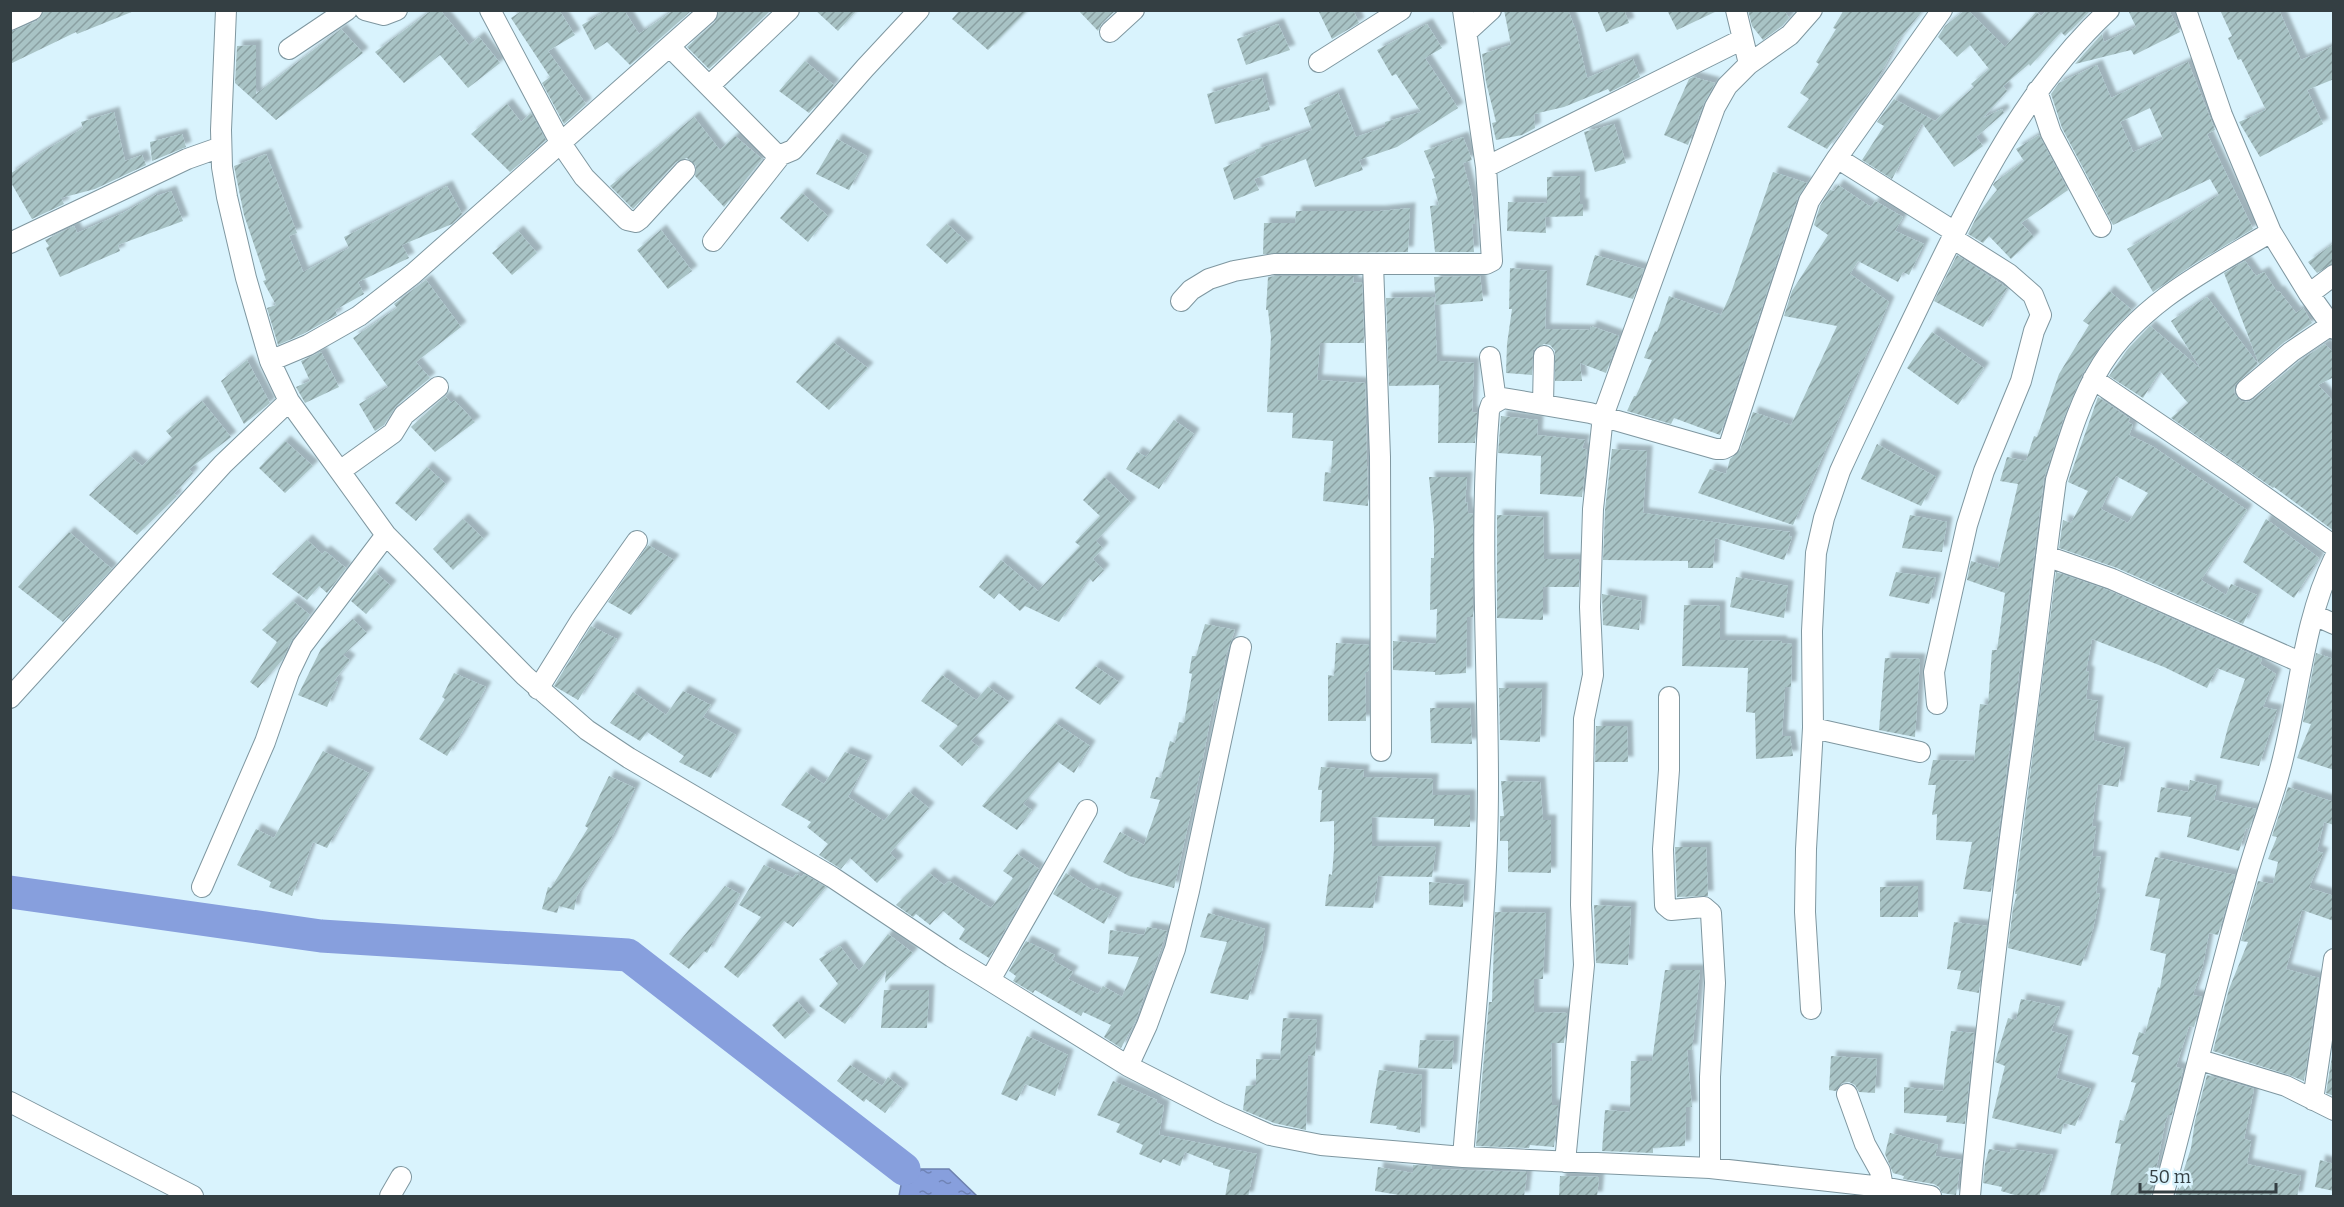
<svg xmlns="http://www.w3.org/2000/svg" width="2344" height="1207" viewBox="0 0 2344 1207" font-family="Bitter,serif">
  <defs>
    <pattern id="water-ripples" width="26" height="14" patternUnits="userSpaceOnUse" patternTransform="scale(1.5)"><rect width="26" height="14" fill="#879fdd"/><path d="M2 4q2-2 4 0t4 0M15 11q2-2 4 0t4 0" fill="none" stroke="#6f83b5"/></pattern>
    <pattern id="building-hatch" width="6" height="6" patternUnits="userSpaceOnUse" patternTransform="scale(1.5)"><rect width="6" height="6" fill="#a8c3c5"/><path d="M-1 1l2-2M0 6l6-6M5 7l2-2" fill="none" stroke="#8aa0a2"/></pattern>
    <filter id="shadow"><feDropShadow dx="5.5" dy="-5.5" stdDeviation="1.5" flood-color="#0004"/></filter>
  </defs>
  <rect width="100%" height="100%" fill="#d9f3fd"/>
  <path fill="url(#water-ripples)" stroke="#6e82af" stroke-width="1.5" d="M904 1169H949L977 1196H899Z"/>
  <g fill="none" stroke-linecap="round" stroke-linejoin="round">
    <path stroke="#879fdd" stroke-width="33" d="M10 892 321 936 628 955 904 1169"/>
  </g>
  <path fill="url(#building-hatch)" fill-rule="evenodd" filter="url(#shadow)" d="M44 10H134V11L77 34 76 32 10 64V32L37 21Z
    M432 10H440L469 45 479 37 500 63 468 88 440 55 404 83 375 52Z
    M523 10H559L575 35 548 51 586 104 564 124 542 83 550 77 511 18Z
    M607 10H624L639 34 674 10H692L630 65 607 42 595 50 582 25Z
    M719 10H771L709 69 687 47 715 22Z
    M815 10H857L838 31Z
    M960 10H1028L988 50 952 19Z
    M1078 10H1116L1102 23 1098 31Z
    M1318 10H1353L1359 23 1332 39Z
    M1504 10H1568L1576 31 1587 78 1633 59 1640 77 1610 92 1608 89 1564 107 1534 114 1535 128 1522 135 1496 140 1492 123 1496 122 1486 82 1482 54 1511 45Z
    M1597 10H1624L1629 23 1606 32Z
    M1667 10H1719L1677 30Z
    M1748 10H1784L1789 18 1782 26 1763 40 1752 26Z
    M1844 10H1923L1898 41 1875 84 1827 149 1787 127 1809 99 1800 93 1819 64 1816 62 1836 29 1833 28Z
    M1965 10H1968L2005 47 2036 12 2041 16 2047 10H2091L2065 36 2061 32 2030 66 2029 64 2003 86 2007 91 1983 118 2002 109 2004 113 1976 137 1983 146 1954 167 1922 123 1892 179 1862 160 1884 126 1877 122 1894 99 1935 121 1974 87 1971 84 1989 69 1970 45 1957 57 1938 37 1945 26Z
    M2128 10H2169L2180 32 2134 55 2131 50 2075 64 2102 34 2104 42 2136 27Z
    M2220 10H2279L2301 60 2334 46V79L2307 90 2323 124 2260 157 2239 122 2266 110 2241 59 2238 60 2228 38 2232 36Z
    M1278 24 1290 50 1246 65 1237 39Z
    M1427 24 1442 48 1425 58 1458 108 1397 147 1359 160 1363 170 1315 187 1306 159 1254 179 1259 190 1234 200 1223 168 1256 153 1255 150 1312 130 1304 108 1338 93 1356 137 1385 127V122L1421 112 1396 74 1392 76 1377 50Z
    M341 29 363 53 276 120 235 83 237 46 256 45V94Z
    M805 61 834 85 809 113 779 91Z
    M2188 62 2215 130 2207 134 2253 229 2194 264 2153 292 2127 249 2219 195 2210 179 2113 225 2062 128 2051 94 2059 83 2097 65 2111 98ZM2150 108 2163 139 2133 152 2120 122Z
    M1693 77 1715 83 1704 103 1688 145 1664 135 1689 79Z
    M1262 78 1270 110 1215 124 1207 94Z
    M507 104 521 122 531 113 546 140 510 172 471 134Z
    M114 112 125 161 142 155 146 165 95 189 61 198 64 204 32 219 10 181V174L39 154 83 128 81 122Z
    M694 117 720 150 735 136 762 159 724 207 695 176 696 166 687 158 676 162 633 209 610 186Z
    M1614 124 1626 163 1595 172 1584 132Z
    M182 134 186 147 152 161 150 142Z
    M2039 135 2068 190 2021 223 2034 237 2011 259 1989 236 1983 243 1968 234 1979 212 1997 190 1993 185 1995 182 2024 161 2016 149Z
    M1463 137 1472 160 1463 163 1472 196 1475 224H1472L1474 252H1435L1430 206 1439 205 1432 179 1435 178 1424 151Z
    M837 139 867 156 849 190 816 174Z
    M266 154 297 233 289 236 303 272 349 248 344 237 447 186 462 214 452 224 402 245 409 258 358 282 364 294 335 310 337 315 303 334 278 345 267 308 276 305 263 281 266 280 244 215 234 166Z
    M1773 172 1807 183 1798 197 1720 435 1674 418 1671 424 1627 411 1634 396H1636L1652 360 1644 358 1655 331 1657 332 1669 296 1721 315 1731 293Z
    M1580 176V204H1583V216L1545 217 1546 233 1507 231 1508 202 1547 203V177Z
    M1838 185 1871 207 1875 201 1903 217 1895 231 1924 244 1909 275 1903 272 1898 282 1858 261 1850 274 1889 302 1793 525 1698 493 1710 469 1726 474 1730 459 1740 450 1753 412 1791 425 1837 326 1784 316 1792 291 1828 235 1814 225 1820 206 1830 190 1834 191Z
    M171 191 183 221 118 245 120 251 60 277 46 248 49 246 45 240 74 226 77 233 123 213 157 194V196Z
    M802 193 828 216 808 242 780 218Z
    M1410 208 1408 252 1263 254 1264 223H1295L1296 211H1380Z
    M947 224 968 243 947 264 926 245Z
    M661 230 692 271 668 289 637 250Z
    M518 231 537 253 512 275 492 253Z
    M2334 243V263L2317 273 2308 262Z
    M1595 255 1644 269 1633 299 1586 285Z
    M1957 255 2007 288 1983 327 1934 301Z
    M2245 261 2256 276 2264 272 2277 292 2279 291 2296 313 2303 308 2312 323 2283 343 2259 364 2224 273Z
    M1510 268 1547 271 1545 329 1590 330 1591 326 1619 336 1606 373 1580 363 1582 381H1555V351L1550 345 1544 344 1533 350 1532 375 1506 373 1507 344 1512 309H1509Z
    M1275 276H1354L1353 283 1362 282 1364 343H1320L1317 380 1365 383 1368 506 1323 501 1325 472 1331 473 1333 441 1292 438 1293 413 1267 412 1271 337 1268 310H1266L1268 277Z
    M1480 276 1483 301 1436 305 1434 277Z
    M426 280 461 327 416 362 430 378 396 406 384 425 375 431 359 404 388 387 353 338 397 308 394 304Z
    M2109 291 2132 310 2108 335 2083 373 2064 417 2044 478 1991 892 1963 889 1972 842 1936 840 1937 814 1932 815 1936 785H1928L1933 760 1974 761 1980 704 1988 705 1992 650H1997L2005 593 1967 580 1971 561 1998 569 2018 484 2000 481 2007 457 2026 461 2034 436 2037 437 2059 374 2089 325 2083 321Z
    M1434 297 1437 361 1474 363 1472 412 1477 413 1475 443H1438L1439 385 1389 386 1386 298Z
    M2207 297 2258 364 2235 385 2234 393 2241 401 2248 402 2254 399 2298 362 2325 344 2334 353V377L2318 385 2334 402V531L2274 487 2273 488 2171 418 2188 403 2160 371 2143 398 2109 376 2127 350 2150 326 2201 369 2171 321Z
    M1932 332 1984 368 1958 405 1907 368Z
    M833 342 868 368 829 410 796 382Z
    M321 352 339 387 305 403 296 387 310 381 301 361Z
    M247 360 270 403 244 424 221 381Z
    M445 396 451 403 454 400 475 422 435 452 411 427Z
    M2098 397 2130 419 2128 422 2133 425 2129 435 2152 446 2247 510 2201 580 2226 595 2231 584 2257 595 2243 624 2117 568 2059 548 2063 520 2071 523 2088 491 2068 482ZM2116 476 2148 493 2128 523 2101 509Z
    M202 401 231 437 189 469 193 473 174 494 177 496 137 535 89 495 130 456 142 466 172 438 166 431Z
    M1501 416 1538 420 1537 435 1585 440 1582 448 1587 450 1582 497 1540 494 1541 456 1498 453Z
    M1174 420 1194 434 1159 489 1126 469 1137 452 1146 457Z
    M285 441 313 466 285 493 259 468Z
    M1877 444 1936 477 1921 506 1861 479Z
    M1612 449 1647 451 1643 513 1790 532 1789 536 1792 537 1784 560 1715 538 1713 568H1688V561L1603 560 1605 510Z
    M427 467 446 484 416 521 395 503Z
    M1104 477 1131 503 1096 541 1103 548 1093 559 1104 570 1093 582 1089 578 1059 622 1025 606 1020 611 999 593 994 599 979 587 1001 560 1038 591 1080 546 1075 542 1100 516 1083 500Z
    M1429 477H1467L1465 503 1467 502 1468 513 1473 514V617H1467L1466 673 1435 675V672L1393 670V641L1436 644 1437 609 1430 610 1431 558H1434V527Z
    M1497 515 1543 517 1544 559H1579V587H1543V620L1497 618Z
    M1910 515 1947 522 1942 552 1902 548Z
    M463 519 484 539 453 570 433 549Z
    M2266 519 2319 558 2294 598 2243 562Z
    M69 532 112 569 63 622 18 587Z
    M307 540 322 554 325 551 346 568 327 593 319 586 307 600 272 574Z
    M648 545 674 560 631 615 608 602Z
    M375 572 391 586 366 614 351 601Z
    M1896 572 1936 578 1929 604 1889 596Z
    M2056 572 2108 590 2262 659 2260 664 2276 674 2263 707 2277 710 2259 766 2220 758 2228 727 2245 679 2217 668 2207 688 2164 667 2092 639 2086 671 2089 672 2086 699 2098 701 2093 740 2125 748 2118 787 2098 784 2092 826 2096 827 2092 856 2101 857 2096 893 2100 894 2093 929 2081 966 2008 948 2013 908 2017 894H2015Z
    M1736 577 1788 586 1784 618 1730 607Z
    M1602 594 1642 601 1639 630 1603 625Z
    M293 601 310 615 292 639 283 659 258 688 250 682 277 642 262 630Z
    M1684 605 1720 606V640L1782 641 1781 643 1792 644 1791 687H1785L1782 736H1790L1793 756 1756 759 1755 713 1746 712 1748 668 1682 666Z
    M353 619 367 633 343 655 350 660 334 681 338 682 327 707 298 695 321 649Z
    M1205 624 1235 630 1226 655 1217 701 1214 700 1202 763 1174 888 1129 876 1103 862 1120 832 1144 845 1160 800 1150 798 1156 777 1161 778 1170 741 1175 743 1179 722 1184 723 1192 674 1189 673 1192 656H1196Z
    M591 626 617 639 578 700 554 686Z
    M1336 643 1369 645V669L1367 672H1365L1366 721H1328V675L1334 676Z
    M2316 653 2334 659V770L2297 758 2311 724 2303 722Z
    M1885 658 1920 659 1915 737 1879 730Z
    M1095 666 1119 682 1100 705 1075 688Z
    M454 673 486 687 460 736 447 756 419 739 445 699 442 697Z
    M942 675 976 700 988 687 1009 702 971 741 979 747 962 766 939 746 958 726 921 701Z
    M1499 688H1542L1540 742 1500 740Z
    M683 691 711 705 703 717 736 735 711 778 679 762 684 756 647 732 640 741 610 723 633 692 666 715Z
    M1430 708H1470L1472 744 1431 743Z
    M1055 723 1090 746 1074 773 1058 762 1023 804 1032 810 1017 830 982 806Z
    M1596 726H1627L1628 762H1595Z
    M323 751 369 773 327 848 313 842 292 896 269 887 271 882 237 865 256 829 274 838Z
    M845 752 867 761 848 797 884 821 909 792 929 808 890 853 898 861 877 883 850 858 841 869 819 855 828 844 807 827 811 822 781 805 806 772 824 784Z
    M1321 767 1364 770 1363 777 1433 779 1432 795H1470V827L1434 826V819L1372 817V846L1436 847 1432 877 1378 876 1373 908 1325 906 1329 874 1332 875 1334 850V821L1320 822 1322 790H1318Z
    M609 776 635 788 611 839 577 896 574 910 559 906 557 913 542 909 548 887 551 888 588 828 585 826Z
    M2190 780 2217 786 2214 800 2256 809 2249 829 2246 828 2239 851 2187 837 2191 817 2157 812 2161 787 2188 792Z
    M1501 781 1540 782 1543 820H1551V873L1508 872V841H1500V816H1504Z
    M2288 787 2334 802V825L2324 822 2317 851 2323 853 2309 888 2334 896V921L2302 910 2286 969 2319 978 2304 1081 2289 1075 2213 1051 2229 989 2248 942 2241 941 2258 881 2273 884 2278 862 2268 859 2277 837 2272 836Z
    M1675 847H1706L1708 896 1677 897Z
    M1017 854 1039 869 989 958 959 939 965 929 943 911 930 925 916 914 913 917 896 905 929 873 944 885 949 881 991 908 1013 878 1003 871Z
    M2155 857 2235 875 2218 935 2209 933 2203 965 2193 995 2202 997 2194 1027 2189 1026 2176 1067 2183 1069 2172 1115H2168L2165 1123 2151 1197H2110L2121 1144 2115 1143 2120 1120 2124 1121 2136 1083 2131 1082 2139 1056 2132 1054 2139 1032 2145 1034 2158 987 2160 988 2166 954 2150 950 2160 899 2145 896Z
    M764 865 793 878 796 874 802 877 804 874 826 887 793 927 784 921 738 978 724 967 761 917 739 905Z
    M1066 873 1094 891 1096 888 1117 898 1104 924 1053 894Z
    M1429 882 1464 885 1463 907 1429 905Z
    M725 886 740 894 707 953 704 951 689 969 669 954Z
    M1918 886V917H1880V887Z
    M1594 905 1631 907 1628 965 1596 963Z
    M1495 912 1546 913 1543 979H1534V1012L1567 1013 1564 1043H1551L1552 1105H1558L1554 1147 1530 1145 1529 1148 1476 1146 1489 1002H1492Z
    M1208 913 1265 929 1262 951 1248 1000 1210 993 1227 942 1200 937Z
    M1954 922 1987 926 1979 993 1957 989 1961 971 1947 969Z
    M1147 927 1167 931 1135 1022 1121 1048 1104 1037 1111 1025 1083 1012 1081 1016 1035 990 1033 993 1013 981 1016 976 1009 971 1026 941 1055 955 1052 960 1073 972 1068 979 1098 994 1103 986 1122 997 1139 957 1108 954 1110 930 1144 935Z
    M888 934 913 953 885 983 886 970 845 1024 819 1006 838 984 819 959 840 946 859 971Z
    M1665 970H1700L1692 1050H1687L1692 1107H1686L1685 1146 1653 1148V1153L1602 1151 1605 1110 1630 1112 1631 1061H1652Z
    M884 990H929L927 1028H881Z
    M2021 999 2060 1007 2051 1031 2068 1036 2056 1078 2091 1089 2075 1126 2064 1123 2061 1134 1992 1118 2005 1066 1995 1062 2008 1018 2016 1020Z
    M797 1001 810 1016 785 1039 772 1025Z
    M1283 1018 1317 1020 1315 1056 1308 1055 1306 1130 1274 1123 1243 1110 1246 1086 1256 1085V1059L1280 1060Z
    M1951 1031 1974 1033 1965 1124 1946 1122 1947 1116 1904 1113V1087L1943 1091Z
    M1027 1036 1068 1055 1055 1096 1025 1084 1017 1101 1001 1094Z
    M1420 1040 1454 1041 1452 1069 1418 1068Z
    M2334 1044V1096L2326 1093Z
    M1831 1056 1877 1059 1875 1093 1859 1092 1855 1085 1849 1082 1842 1083 1836 1091 1829 1090Z
    M850 1065 882 1086 888 1077 903 1089 885 1113 866 1099 864 1102 837 1081Z
    M1379 1070 1422 1075 1420 1133 1396 1129 1397 1126 1370 1123Z
    M2207 1075 2254 1089 2244 1139 2251 1141 2247 1164 2301 1176 2297 1197H2175L2191 1148 2195 1121Z
    M1113 1081 1157 1100 1156 1102 1164 1106 1159 1135 1257 1154 1248 1197H1225L1230 1170 1213 1165V1163L1185 1152 1180 1166 1163 1159 1161 1163 1139 1154 1143 1145 1116 1132 1120 1124 1097 1115Z
    M1890 1133 1938 1145 1935 1156 1961 1160 1956 1195 1942 1193 1939 1187 1934 1184 1903 1179 1904 1176 1893 1173 1885 1154Z
    M1989 1149 2010 1153 2011 1149 2053 1155 2039 1197H2022L2001 1191 2002 1187 1983 1183 1985 1164Z
    M2320 1160 2334 1164V1191L2315 1187Z
    M1413 1165 1432 1166 1431 1169 1527 1172 1524 1197H1411L1375 1191 1378 1167 1413 1173Z
    M1560 1176 1599 1177 1597 1197H1559Z"/>
  <g fill="none" stroke-linecap="round" stroke-linejoin="round">
    <g stroke="#7f97a0" stroke-width="22">
      <path id="minor" d="M226 10 221 130 222 167 227 197 246 278 270 361 308 345 359 316 413 274 707 13
        M365 10 384 15 397 10
        M490 10 560 142 584 177 627 220 636 222 640 219 685 170
        M1736 10 1749 64 1790 35 1812 10
        M2186 10 2222 115 2271 232 2309 294 2334 329
        M10 20 32 10
        M1110 32 1134 10
        M1467 32 1491 10
        M670 47 775 153 781 155 793 150 865 68 919 10
        M289 49 347 10
        M1319 62 1401 10
        M709 86 789 10
        M2037 91 2051 133 2101 227
        M1837 158 1942 10
        M1486 167 1743 39
        M713 241 781 155
        M10 243 187 159 221 147
        M1373 264 1380 457 1381 751
        M2309 294 2334 275
        M1181 301 1191 290 1209 279 1234 271 1274 264H1486L1492 261 1486 167 1463 10
        M1490 357 1496 401
        M2093 379 2234 475 2334 546
        M2246 390 2291 352 2331 325
        M289 401 386 535 525 676 587 730 629 758 832 877 952 957 1128 1066 1220 1113 1270 1135 1321 1145 1463 1157 1710 1168 1883 1187 1931 1196
        M1543 404 1544 356
        M340 471 393 433 404 415 438 387
        M2046 556 2112 579 2302 663
        M2314 615 2334 624
        M538 689 581 620 637 541
        M1669 697V770L1663 849 1665 905 1671 910 1704 907 1711 913 1715 983 1710 1077V1168
        M10 698 223 464 289 401 270 361
        M1937 704 1934 672 1967 525 1984 471 2021 381 2034 331 2041 315 2033 295 2009 274 1952 238
        M1813 728 1920 752
        M202 887 265 742 289 673 302 646 386 535
        M990 980 1087 810
        M1811 1009 1805 912 1806 849 1813 728 1812 631 1816 553 1824 518 1840 471C1868 409 1899 348 1928 287 1977 187 2026 87 2109 10
        M2200 1060 2286 1086 2334 1110
        M1128 1066 1147 1025 1175 949 1189 891 1241 647
        M1847 1094 1865 1144 1880 1171 1883 1187
        M2313 1100 2334 959
        M10 1102 193 1196
        M1463 1157C1473 1032 1488 909 1488 784 1488 660 1479 535 1489 411L1491 405 1503 398 1590 413 1716 449H1723L1729 446 1809 201 1837 158 1955 232
        M1565 1162 1584 965 1581 905 1584 719 1593 675 1590 607 1593 509 1603 416 1715 107 1727 86 1749 64
        M390 1196 401 1177
        M1970 1196C1983 1044 2002 893 2023 741 2035 654 2044 567 2056 480 2068 441 2080 399 2102 364 2141 302 2209 269 2271 232
        M2163 1196C2191 1092 2215 987 2245 883 2255 845 2270 808 2280 770 2299 701 2302 624 2334 559"/>
    </g>
    <use href="#minor" stroke="#fff" stroke-width="20"/>
  </g>
  <rect width="2344" height="1207" fill="none" stroke="#343f43" stroke-width="24"/>
  <path d="M2140 1183v9h136v-9" fill="none" stroke="#343f43" stroke-width="3"/>
  <text x="2149" y="1183" font-size="18" fill="#343f43" stroke="#d9f3fd" stroke-width="4.5" paint-order="stroke">50 m</text>
</svg>
